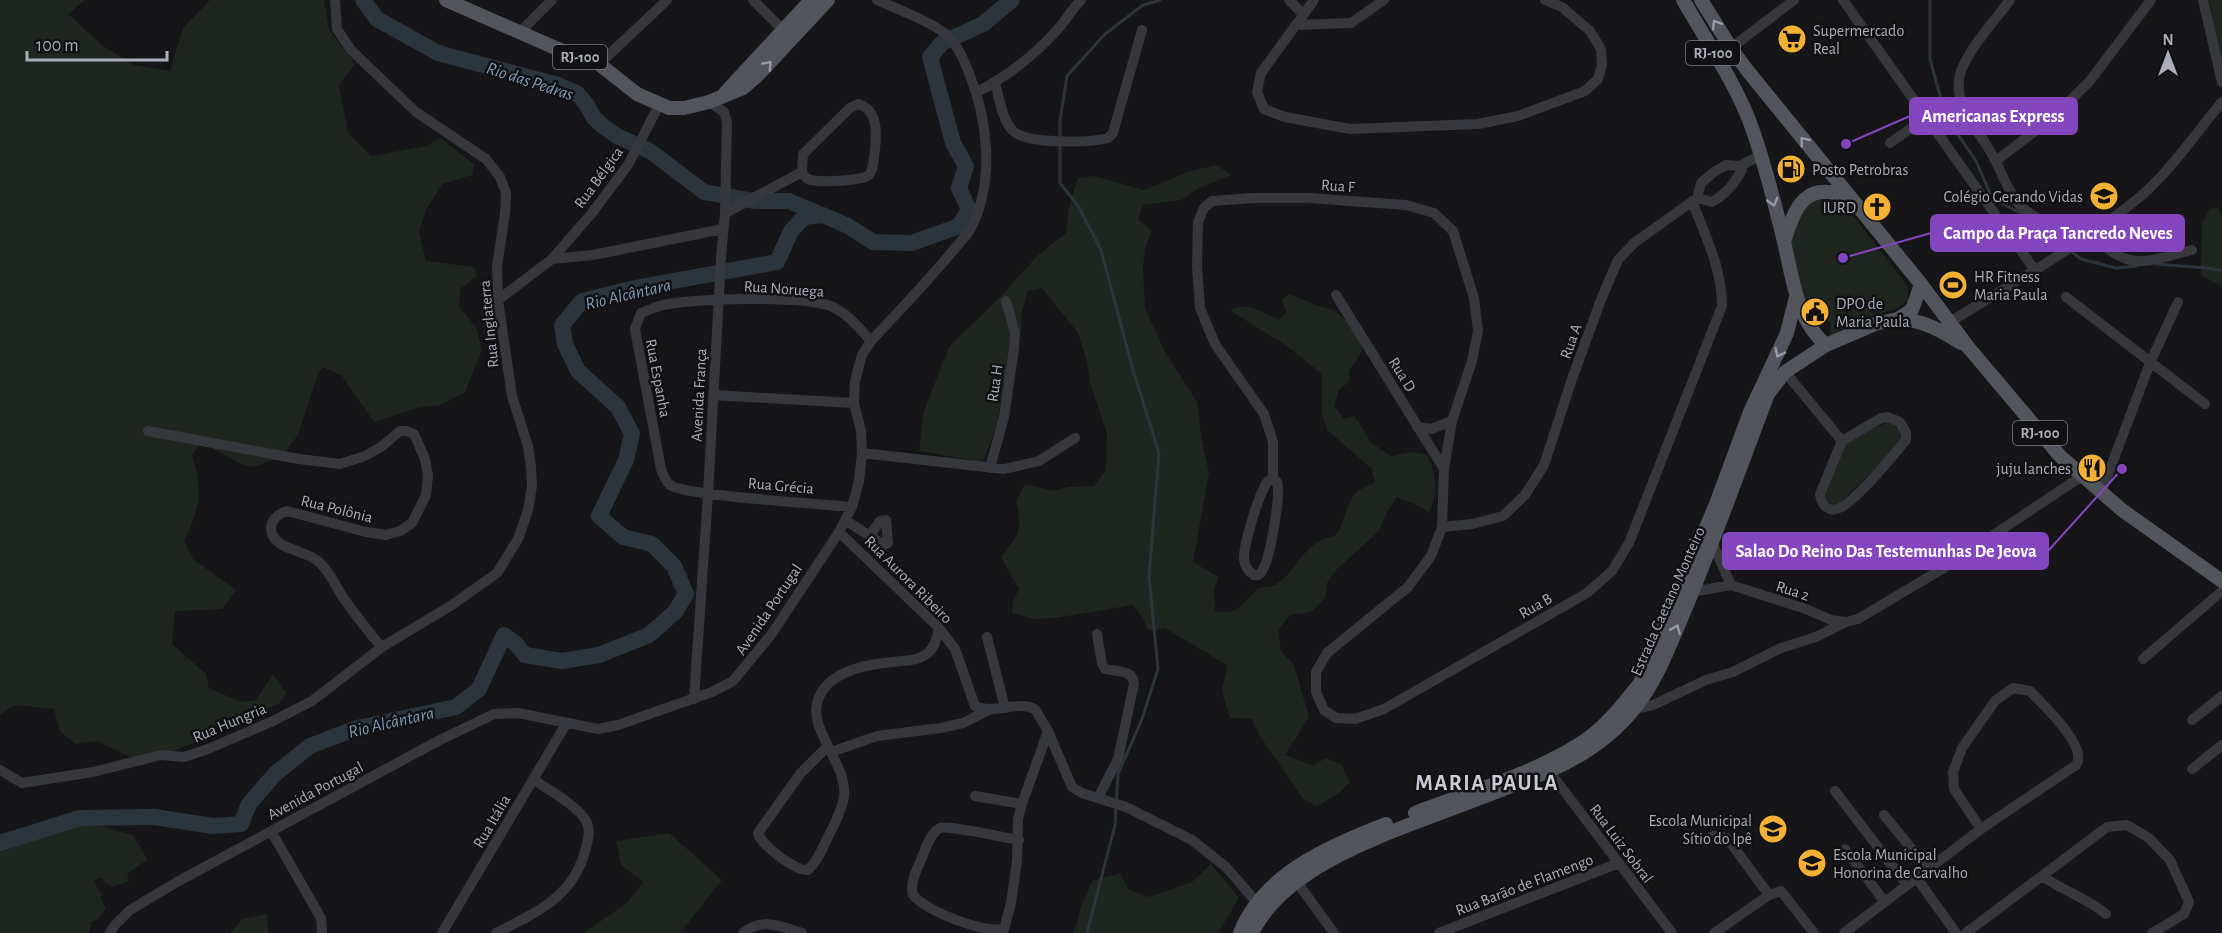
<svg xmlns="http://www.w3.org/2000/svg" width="2222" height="933" viewBox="0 0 2222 933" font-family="'Alegreya Sans',sans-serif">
  <rect width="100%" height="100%" fill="#161618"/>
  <path fill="#1e261f" d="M0 0H85L68 14 103 46 134 65 170 71 183 28 210 0H324L329 30 355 64 339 85 348 133 371 156 427 146 440 138 474 164 472 175 442 184 426 210 419 232 426 261 474 267 477 276 460 289 459 307 476 327 482 350 465 392 440 405 417 408 374 422 342 376 323 367 318 374 298 435 282 456 254 467 242 464 201 443 192 455C203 492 200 507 184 541L193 559 236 590 222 609 175 611 172 644 206 674 209 688 241 702 256 700 273 674 286 693 280 703 241 720H220L206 738 173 751 138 761 97 741 75 744 60 731 54 709 15 705 0 715Z
    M2209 0H2222V66L2209 1Z
    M1217 165 1231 175 1199 188 1181 200 1143 205 1138 219 1152 231 1145 248 1143 268 1145 308 1165 352 1197 402 1202 442 1209 473 1193 562 1218 577 1214 591 1215 611C1240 616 1240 603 1257 590 1262 586 1269 588 1275 585 1299 571 1302 541 1335 536 1345 524 1345 506 1354 495 1359 489 1368 486 1375 482L1371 468 1327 430 1322 414V374L1287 346 1231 311C1245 299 1265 314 1279 320L1287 311 1281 300 1290 294 1315 305 1334 310 1349 323 1364 343 1360 355 1349 371V382L1339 390 1334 406 1344 419 1355 416 1370 442 1391 456 1412 452 1427 455C1437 476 1439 490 1429 513L1415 504 1397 497 1387 512 1379 531 1336 570 1327 583 1325 598 1311 612 1290 615 1278 630 1281 651 1294 665 1309 717 1285 755 1314 766 1325 758 1341 764 1350 782 1338 794 1317 806 1303 799 1258 733 1252 719 1230 718 1222 691 1227 665 1165 628 1148 630 1142 617 1133 605 1055 618 1034 619 1012 613 1013 601 1019 589 1001 557C1019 533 1023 532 1016 501L1025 484 1053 491 1068 487 1094 486 1106 470 1107 434 1090 383 1087 362 1078 333 1042 288 1028 291 1022 312 1021 330 1004 383 997 424 983 462 919 451 924 411 949 347 1002 295 1037 256 1066 233 1069 207 1078 178 1093 176 1144 190 1191 171Z
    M1817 198 1835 201 1855 218 1907 285 1908 300 1896 309 1851 322 1829 338 1831 324 1809 300 1800 302 1789 248 1795 214Z
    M2218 207 2222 216V287L2201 275 2202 223 2210 209Z
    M1888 422C1895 425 1902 429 1901 438L1876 468 1840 502 1834 504 1828 502 1825 494 1847 441Z
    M94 824 133 835 147 860 127 874 129 881 112 887 100 877 94 882 102 895 100 897 106 908 97 920 91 922 90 933H0V849L70 825Z
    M669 833 722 880 680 933H584L628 902 643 882 621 865 616 841Z
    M1211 864 1239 898 1218 933H1073L1077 924 1081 906 1092 881 1120 873 1129 890 1149 897 1192 882Z
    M267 914 268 933H230L242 919Z"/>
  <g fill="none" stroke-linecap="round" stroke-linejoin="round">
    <path stroke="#2c353c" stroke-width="3" d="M1930 0V59L1946 117 1976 161 1992 198 2024 215
      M1060 138V121L1067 76 1105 34 1143 5 1160 0
      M1060 144V183L1079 207 1101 250 1133 370 1159 453 1149 576 1158 669 1142 719 1118 774 1115 825 1087 933
      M2032 221 2081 259 2116 268 2137 266
      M2155 264 2207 268 2222 271"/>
    <path stroke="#2c353c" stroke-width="16" d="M363 0 377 19 438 53 558 85 577 93 587 105 594 118 604 127 617 136 650 151 704 192 754 201H789L822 215
      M0 843 80 818 154 817 213 826 241 824 249 804 275 774 310 746 357 728 456 707 479 689 504 635 516 644 525 655 562 661 599 655 649 635 675 612 686 594 674 566 652 544 623 537 599 516 626 460 632 434 618 407 578 371 565 344 562 325 582 301 635 288 777 262 791 231 804 217 823 215 848 226 873 242 912 243 959 226 969 210 959 188 966 166 953 143 930 57 942 43 983 24 1012 0"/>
    <path stroke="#37383d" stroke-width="10" d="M753 0 784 31
      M1289 0 1303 14
      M1314 0 1261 73 1257 92 1264 109 1285 117 1350 129 1478 124 1518 116 1585 91 1598 79 1602 65 1601 49 1590 31 1562 7 1545 0
      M1843 0 2034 269
      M2010 0C1996 19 1961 57 1959 80 1956 105 1974 126 1987 146 1998 162 2006 188 2017 202 2034 223 2062 226 2086 236 2106 244 2119 263 2143 261 2159 260 2176 254 2192 250
      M2203 0 2222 82
      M1295 25 1351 23 1384 0
      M520 32 552 0
      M1731 48 1794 0
      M599 64 667 0
      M995 83C999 97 1002 120 1013 131 1026 144 1090 143 1108 138L1113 133 1116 122 1142 30
      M977 92C1008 76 1034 56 1058 29 1066 20 1072 9 1081 0
      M858 104C881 110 876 140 874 158 873 163 873 171 869 175 863 181 816 183 808 179 806 178 803 174 802 172L803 154 850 108Z
      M1890 143 1927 117
      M1997 160 2050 120 2089 82 2151 0
      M1697 198 1712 202C1726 194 1734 184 1742 170L1740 166 1761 155
      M725 213 802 172
      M552 259 593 255 723 229
      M1336 295 1444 469
      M2066 297 2205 404
      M498 300 552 259 592 213 628 165 659 105
      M1950 322C2014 282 2082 245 2141 196 2172 169 2195 134 2222 102
      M1785 372 1842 441
      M713 395 854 403
      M1888 417 1900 422 1906 433V440C1894 454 1855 503 1839 508 1828 513 1821 504 1820 494L1842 441 1881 418Z
      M1417 427 1431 429 1452 421
      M148 431 299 459 340 464 365 456 381 447 400 431H407L414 434 425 459 428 475 426 495 412 523 400 531 386 535 366 532 287 511C277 514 268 522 272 534 279 551 307 550 319 562 329 571 335 584 342 596 355 614 367 631 382 647
      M862 453 1004 469 1039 461 1075 438
      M990 468 1004 417 1014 349 1015 333 1006 301
      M1273 480 1277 482C1281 495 1270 560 1262 571 1259 576 1258 575 1254 575 1248 571 1245 567 1244 560 1243 545 1259 493 1268 481L1273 480V442L1264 414 1215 344 1200 308 1197 266 1198 222 1204 208 1212 201 1253 198H1309L1406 205 1434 213 1453 231 1474 298 1478 331 1472 361 1452 421 1444 469 1442 527 1431 556 1408 587 1327 653 1316 672V692L1324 710 1336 718 1355 719 1384 709 1587 593 1612 571 1629 543 1722 306C1722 268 1705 235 1692 201
      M2101 493 2150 363 2178 302
      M852 507C825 504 684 496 670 485 666 481 663 475 661 469L635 329 641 313C647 311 653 308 659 306 688 298 807 295 833 307 849 315 860 329 871 341
      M845 520 884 545 888 543 886 520 880 521 870 535
      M1442 527 1472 524 1503 516 1525 495 1544 465 1572 379 1602 297 1618 260 1634 243 1697 198 1701 183 1714 172 1726 165 1740 166
      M839 532 939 628 955 649 975 706C995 715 1016 700 1035 709L1048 731 1072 787 1082 793 1126 807 1192 840 1226 867 1258 904
      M1712 542 1731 585
      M1692 592 1731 585 1806 609 1831 620 1846 622
      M1097 634 1102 664 1105 669C1117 672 1133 669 1134 684L1118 759 1098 798
      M987 637 1005 708
      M2143 659 2222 591
      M694 699 708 494 721 258 725 213 727 122 724 112 709 102
      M1634 709 1653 705 1706 680 1733 672 1781 648 1816 637 1846 622 1858 619 1947 566 2082 476
      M2192 720 2222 696
      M828 746 800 774 758 833C760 844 796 872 808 870 818 861 823 847 829 835 835 823 842 810 844 797 848 762 805 729 819 697 830 671 868 664 894 662 905 660 919 661 928 653 935 647 937 637 939 628
      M831 752 877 736 941 728 963 723 987 711
      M2192 769 2222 745
      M0 770 22 783 93 772 161 755 184 757 208 749 273 721 312 701 382 647 452 605 497 573 518 539 528 510 532 486 531 467 528 446 512 396 498 300 497 266 505 213 506 193 500 177 486 159 416 112 351 50 337 29 335 0
      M1549 771 1672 933
      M1835 791 1907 885
      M975 796 1022 804
      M1884 815 1928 869
      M271 831 321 918 322 933
      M1019 840C1005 838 949 825 940 828 930 833 925 850 921 860 916 871 910 883 913 895 928 912 983 933 1004 929L1011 903 1017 861 1018 819 1022 804 1048 731
      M1701 841 1714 836 1727 838 1769 895
      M1845 849 1884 901
      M1299 875 1302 889 1334 933
      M2042 876C2063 891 2086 897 2106 914
      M1916 877 1956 933
      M110 933 114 926 130 910 177 882 438 741 494 714 518 713 598 729 618 725 712 692 733 681 771 635 839 532 852 507 859 481 862 453 861 431 854 403 855 381 862 355 871 341C898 312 926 283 951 253 957 245 966 237 971 228 995 181 988 120 969 73 964 60 959 48 950 38 936 23 896 9 877 0
      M442 933 566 724
      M496 933C537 912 574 897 586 848 588 839 591 830 586 821 577 805 548 790 533 779
      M743 933C761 917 781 926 802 933
      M1439 933 1619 863
      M1714 933 1769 895 1781 891 1814 933
      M1844 933 1981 829 2076 765C2089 747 2043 705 2030 691L2013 688 1995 701 1962 748 1953 772 1954 789 1981 829
      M1966 933 2107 827 2127 825 2149 838 2170 860 2189 902 2184 914 2152 933"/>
    <path stroke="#53555c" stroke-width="14" d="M446 0 567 53 599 64 637 94 669 108H684L709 102 743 88 757 76 828 0
      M1683 0C1706 40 1737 85 1752 128 1765 165 1775 204 1784 242 1793 279 1796 319 1826 345
      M1701 0 1731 48 1747 70 1921 284 1968 347 2060 456 2122 510 2222 581
      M725 93 811 0
      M1784 242C1795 206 1806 179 1850 198
      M1898 319C1923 320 1940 330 1961 343
      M1415 813C1466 793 1533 774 1578 745 1603 730 1622 706 1640 683L1716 504 1750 412 1787 333 1796 297
      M1240 933C1263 874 1331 845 1386 824
      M1252 933C1284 867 1383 835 1446 811 1481 798 1515 785 1549 771 1581 757 1611 737 1633 710 1656 683 1670 645 1684 612 1714 541 1740 467 1768 394L1785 372 1826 345 1875 324 1898 319 1912 310 1921 284"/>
  </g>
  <defs><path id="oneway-chevron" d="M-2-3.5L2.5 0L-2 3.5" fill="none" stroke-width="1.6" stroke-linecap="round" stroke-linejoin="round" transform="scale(1.5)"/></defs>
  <g stroke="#979ba6">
    <use href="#oneway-chevron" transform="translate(1716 24) rotate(-121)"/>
    <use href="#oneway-chevron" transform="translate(768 65) rotate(-47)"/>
    <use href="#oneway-chevron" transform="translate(1804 141) rotate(-129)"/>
    <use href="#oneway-chevron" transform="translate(1773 202) rotate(75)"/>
    <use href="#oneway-chevron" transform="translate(1779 353) rotate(116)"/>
    <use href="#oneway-chevron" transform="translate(1676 629) rotate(-67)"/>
  </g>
  <defs>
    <g id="supermarket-disc" transform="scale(1.5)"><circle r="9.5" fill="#f2b134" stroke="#111113"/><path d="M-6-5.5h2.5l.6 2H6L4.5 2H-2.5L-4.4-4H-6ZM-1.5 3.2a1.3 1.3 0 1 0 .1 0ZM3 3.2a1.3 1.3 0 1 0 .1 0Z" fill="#111"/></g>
    <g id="fuel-disc" transform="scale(1.5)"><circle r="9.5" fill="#f2b134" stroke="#111113"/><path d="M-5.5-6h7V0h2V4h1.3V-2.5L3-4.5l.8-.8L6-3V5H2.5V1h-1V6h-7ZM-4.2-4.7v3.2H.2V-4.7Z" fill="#111"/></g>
    <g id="school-disc" transform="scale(1.5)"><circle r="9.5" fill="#f2b134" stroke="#111113"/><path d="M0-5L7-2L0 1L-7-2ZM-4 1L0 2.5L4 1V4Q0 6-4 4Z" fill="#111"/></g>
    <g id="church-disc" transform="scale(1.5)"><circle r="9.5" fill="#f2b134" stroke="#111113"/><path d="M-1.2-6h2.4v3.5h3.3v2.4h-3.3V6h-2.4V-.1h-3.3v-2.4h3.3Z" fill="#111"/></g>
    <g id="stadium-disc" transform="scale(1.5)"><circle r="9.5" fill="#f2b134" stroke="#111113"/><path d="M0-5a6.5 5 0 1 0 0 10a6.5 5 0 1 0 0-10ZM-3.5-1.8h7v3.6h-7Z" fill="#111"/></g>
    <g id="civic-disc" transform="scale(1.5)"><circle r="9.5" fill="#f2b134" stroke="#111113"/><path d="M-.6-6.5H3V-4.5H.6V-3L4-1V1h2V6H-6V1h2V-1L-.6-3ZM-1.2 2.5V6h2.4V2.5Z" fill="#111"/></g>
    <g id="restaurant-disc" transform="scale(1.5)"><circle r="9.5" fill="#f2b134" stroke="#111113"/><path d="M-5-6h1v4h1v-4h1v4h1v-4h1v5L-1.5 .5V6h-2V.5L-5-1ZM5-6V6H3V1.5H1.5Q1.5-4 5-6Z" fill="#111"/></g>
  </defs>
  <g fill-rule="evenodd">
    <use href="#supermarket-disc" x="1792" y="39"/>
    <use href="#fuel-disc" x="1791" y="169"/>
    <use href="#school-disc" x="2104" y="196"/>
    <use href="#church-disc" x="1877" y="207"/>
    <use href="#stadium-disc" x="1953" y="285"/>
    <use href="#civic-disc" x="1815" y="312"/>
    <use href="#restaurant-disc" x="2092" y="468"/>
    <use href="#school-disc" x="1773" y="829"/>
    <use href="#school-disc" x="1812" y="863"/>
  </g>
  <g text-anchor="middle" stroke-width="5" stroke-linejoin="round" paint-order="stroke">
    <g fill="#111113" stroke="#7b7e86" stroke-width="1.5">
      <rect x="1686" y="41" width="54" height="24" rx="4.5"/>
      <rect x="553" y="45" width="54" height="24" rx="4.5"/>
      <rect x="2013" y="421" width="54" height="24" rx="4.5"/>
    </g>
    <g font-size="15" font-weight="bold" fill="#a8adb8">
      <text x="1713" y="58">RJ-100</text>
      <text x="580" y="62">RJ-100</text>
      <text x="2040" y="438">RJ-100</text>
    </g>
    <g font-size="16" fill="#a8adb8" stroke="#111113" text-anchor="start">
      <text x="1813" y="36">Supermercado<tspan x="1813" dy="18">Real</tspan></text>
      <text x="1812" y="175">Posto Petrobras</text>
      <text x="2083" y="202" text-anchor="end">Colégio Gerando Vidas</text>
      <text x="1856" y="213" text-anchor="end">IURD</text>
      <text x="1974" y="282">HR Fitness<tspan x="1974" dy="18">Maria Paula</tspan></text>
      <text x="1836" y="309">DPO de<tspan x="1836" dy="18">Maria Paula</tspan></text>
      <text x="2071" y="474" text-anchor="end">juju lanches</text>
      <text x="1752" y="826" text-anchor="end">Escola Municipal<tspan x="1752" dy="18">Sítio do Ipê</tspan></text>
      <text x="1833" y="860">Escola Municipal<tspan x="1833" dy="18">Honorina de Carvalho</tspan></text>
    </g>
    <g font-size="16" fill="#a8adb8" stroke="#111113">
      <text transform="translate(598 177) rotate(-54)" y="6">Rua Bélgica</text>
      <text transform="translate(1338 185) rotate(4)" y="6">Rua F</text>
      <text transform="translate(784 288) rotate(4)" y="6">Rua Noruega</text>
      <text transform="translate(488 324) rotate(-96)" y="6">Rua Inglaterra</text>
      <text transform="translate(1570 341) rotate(-70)" y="6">Rua A</text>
      <text transform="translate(1403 374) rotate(58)" y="6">Rua D</text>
      <text transform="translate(659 378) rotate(79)" y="6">Rua Espanha</text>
      <text transform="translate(994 383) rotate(-82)" y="6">Rua H</text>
      <text transform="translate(698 395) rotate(-87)" y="6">Avenida França</text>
      <text transform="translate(781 485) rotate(5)" y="6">Rua Grécia</text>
      <text transform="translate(337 508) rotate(14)" y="6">Rua Polônia</text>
      <text transform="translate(909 579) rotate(45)" y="6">Rua Aurora Ribeiro</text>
      <text transform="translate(1793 590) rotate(18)" y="6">Rua 2</text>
      <text transform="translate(1667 601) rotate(-66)" y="6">Estrada Caetano Monteiro</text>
      <text transform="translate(1535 605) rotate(-30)" y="6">Rua B</text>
      <text transform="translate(768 609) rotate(-56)" y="6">Avenida Portugal</text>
      <text transform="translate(229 722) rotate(-23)" y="6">Rua Hungria</text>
      <text transform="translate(315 790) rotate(-28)" y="6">Avenida Portugal</text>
      <text transform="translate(491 821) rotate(-60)" y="6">Rua Itália</text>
      <text transform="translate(1622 843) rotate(53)" y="6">Rua Luiz Sobral</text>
      <text transform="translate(1524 884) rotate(-21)" y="6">Rua Barão de Flamengo</text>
    </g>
    <g font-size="18" font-style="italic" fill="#7f9bb3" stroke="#111113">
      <text transform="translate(530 81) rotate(18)" y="6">Rio das Pedras</text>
      <text transform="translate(628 294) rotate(-13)" y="6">Rio Alcântara</text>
      <text transform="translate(391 722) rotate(-13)" y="6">Rio Alcântara</text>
    </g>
    <g font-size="22" font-weight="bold" letter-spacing="1.5" fill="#c9ccd4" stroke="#111113">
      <text x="1487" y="790">MARIA PAULA</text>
    </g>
  </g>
  <path fill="none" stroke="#8446be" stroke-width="2" d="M1846 144L1910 116M1843 258L1931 233M2122 469L2048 551"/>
  <g fill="#8446be" stroke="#111113" stroke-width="2">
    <circle cx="1846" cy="144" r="6"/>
    <circle cx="1843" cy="258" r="6"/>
    <circle cx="2122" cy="469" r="6"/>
  </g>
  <g fill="#8446be" stroke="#8446be" stroke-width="2">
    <rect x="1910" y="98" width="167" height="36" rx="6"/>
    <rect x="1931" y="215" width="253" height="36" rx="6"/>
    <rect x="1723" y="533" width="325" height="36" rx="6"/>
  </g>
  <g font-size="18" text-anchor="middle" font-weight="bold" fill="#fff">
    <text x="1993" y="122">Americanas Express</text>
    <text x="2058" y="239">Campo da Praça Tancredo Neves</text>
    <text x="1886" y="557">Salao Do Reino Das Testemunhas De Jeova</text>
  </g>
  <g transform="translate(2168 54)" stroke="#111113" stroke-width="4.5" paint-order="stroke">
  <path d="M0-4.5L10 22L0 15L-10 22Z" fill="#a8adb8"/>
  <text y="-9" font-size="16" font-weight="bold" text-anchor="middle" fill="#a8adb8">N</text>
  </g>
  <path d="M27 51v9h140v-9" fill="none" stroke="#a8adb8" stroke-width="3"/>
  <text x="36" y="51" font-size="18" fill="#a8adb8" stroke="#111113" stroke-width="4.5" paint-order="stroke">100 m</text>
</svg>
